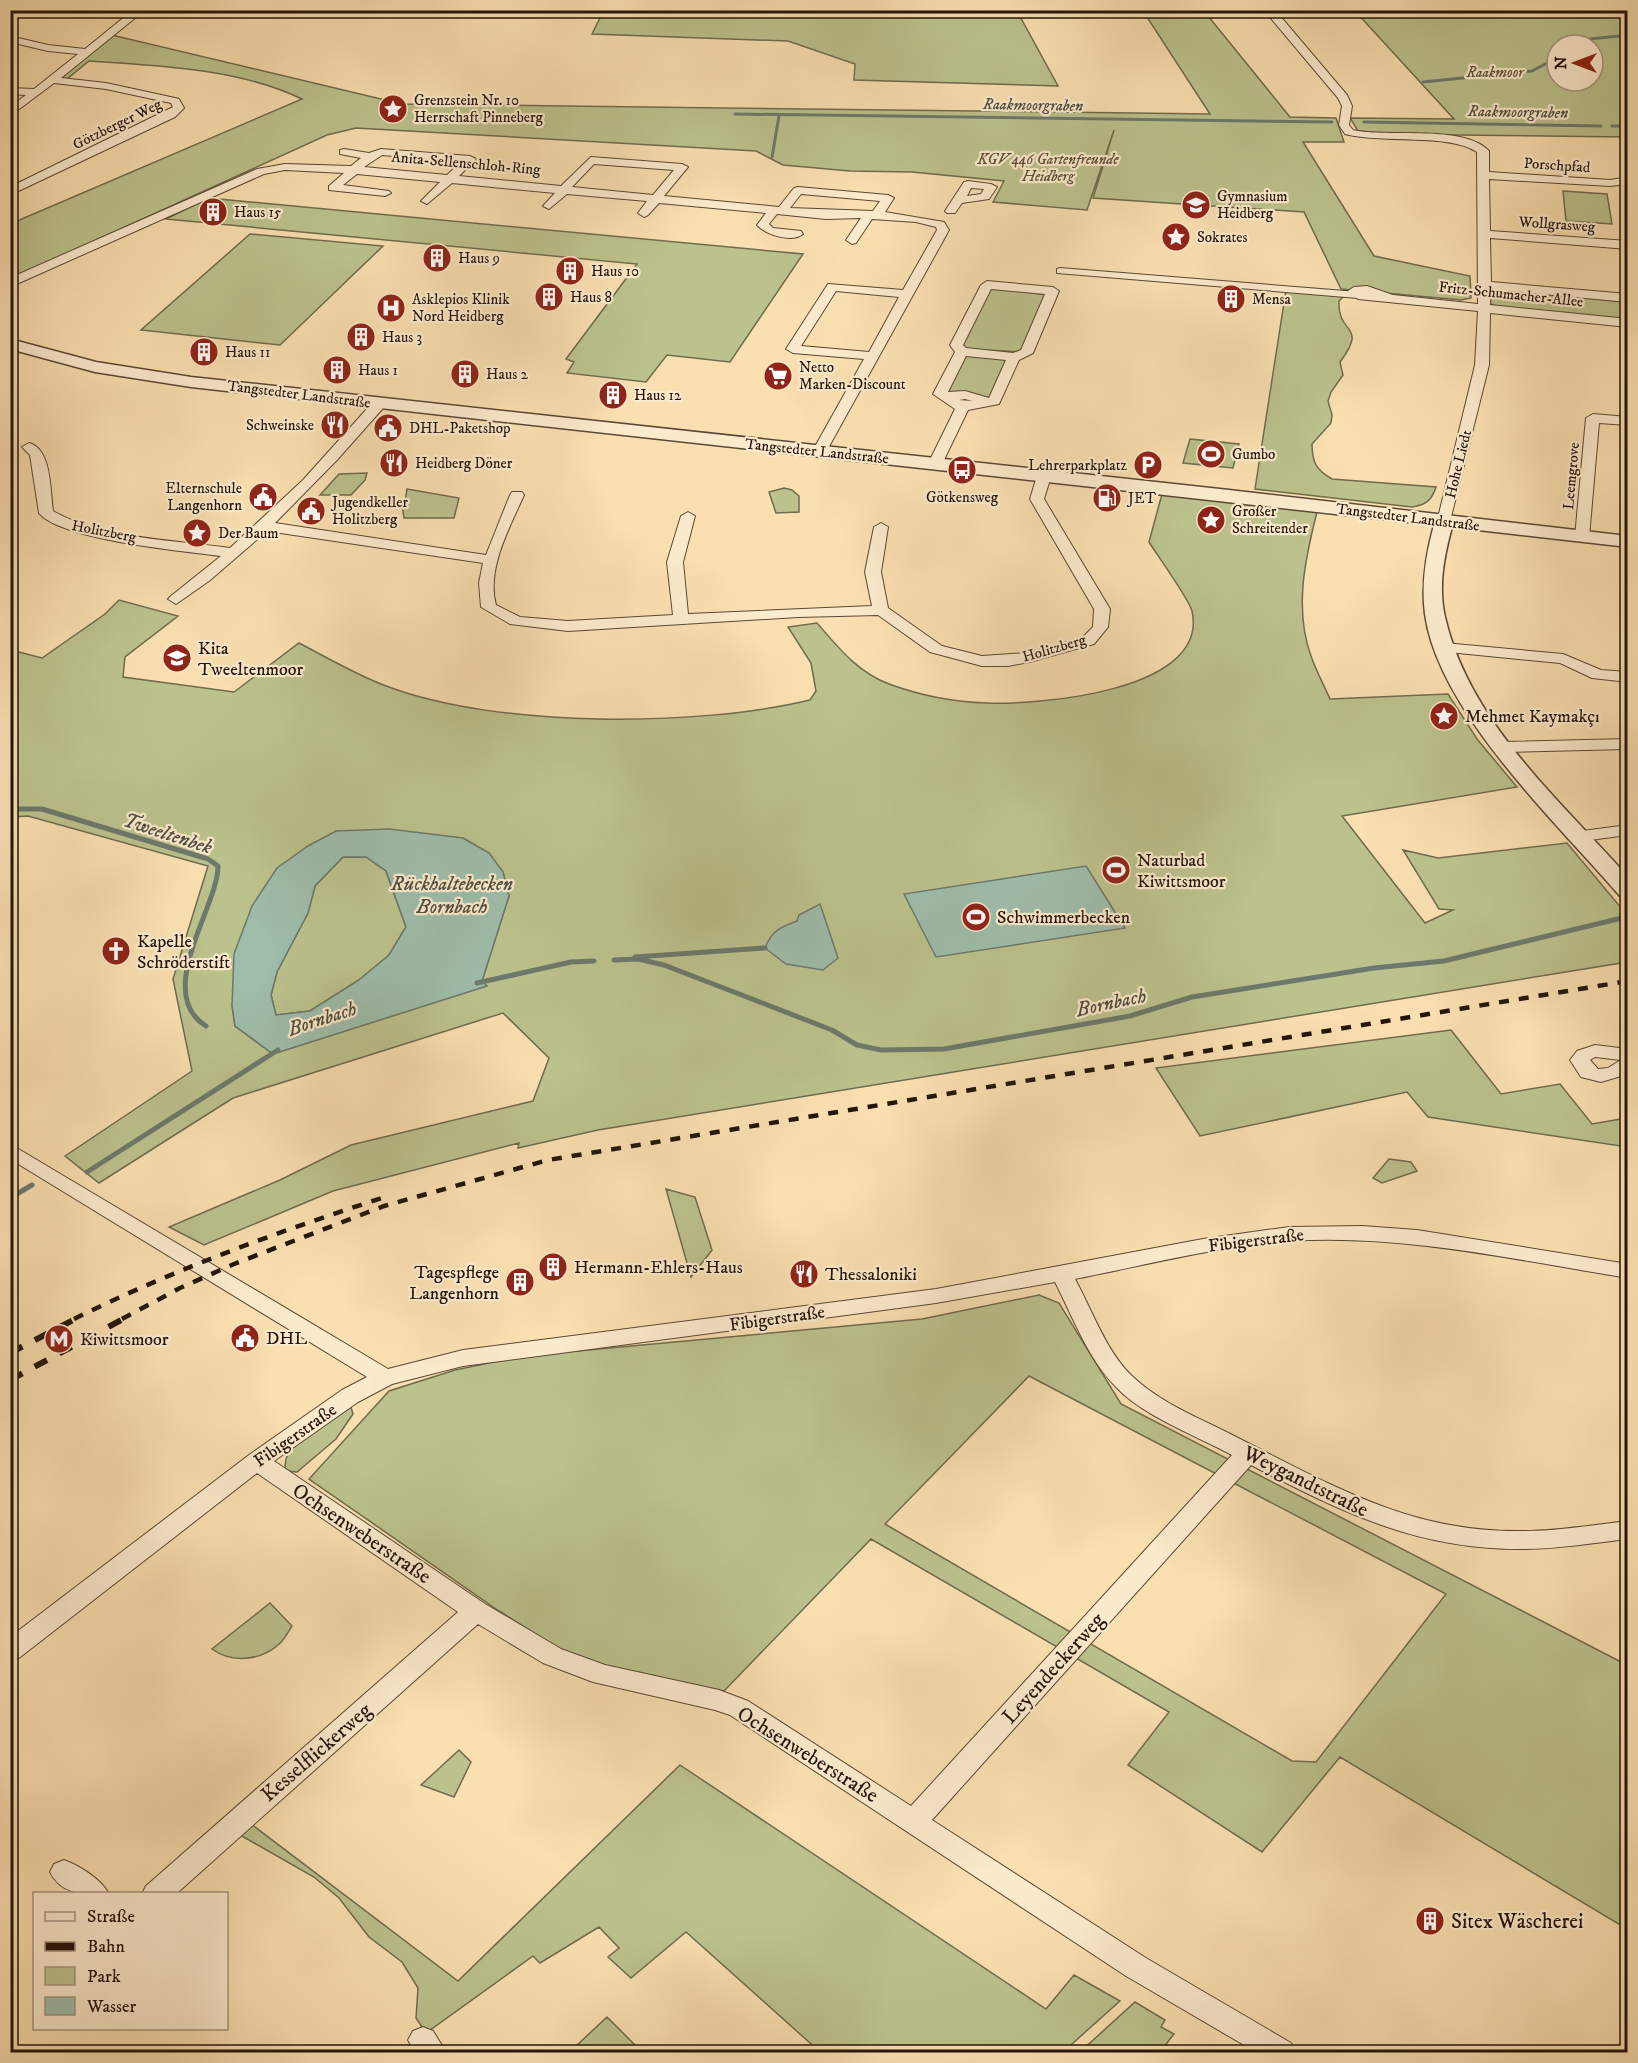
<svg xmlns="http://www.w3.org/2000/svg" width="1638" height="2063" viewBox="0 0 1638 2063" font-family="'IM FELL DW Pica',serif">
  <rect width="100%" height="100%" fill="#fadfb0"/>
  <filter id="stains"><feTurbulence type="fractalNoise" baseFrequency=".00333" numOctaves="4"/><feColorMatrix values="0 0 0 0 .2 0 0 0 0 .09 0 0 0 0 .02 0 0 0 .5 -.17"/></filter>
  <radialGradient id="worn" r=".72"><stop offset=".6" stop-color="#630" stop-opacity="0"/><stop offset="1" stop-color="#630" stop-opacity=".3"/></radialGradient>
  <path fill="#bcc28d" stroke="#706b4d" stroke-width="1.5" fill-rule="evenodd" d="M604 10 1017 11 1058 86 854 80 855 64 788 41 592 34Z
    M1143 11H1204L1290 117 1336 118 1344 142H1303L1374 256 1470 276 1471 298 1461 300 1341 289 1304 212 1093 198 1114 130 1087 210 993 202 1004 181 912 172 850 171 783 165 756 151 356 128 327 135 11 279 10 224 302 99C238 68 160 66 89 61L67 79 58 78 112 35 402 104 1210 114Z
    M1355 11H1627V137L1366 134 1358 131 1350 118 1454 119ZM1557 45H1593V81H1557Z
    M1563 191 1607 194 1612 224 1566 221Z
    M208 198 803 254 730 362 667 355 646 382 567 373 574 362 566 359 637 264 166 219Z
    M250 234 383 246 280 345 141 330Z
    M1491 286 1627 302V320L1496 307 1490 303Z
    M999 288 1047 295 1021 352 965 349 961 345 988 290Z
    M1286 290 1344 296 1339 301C1337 336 1369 323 1340 362L1343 375 1331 392 1328 401 1332 415 1331 423 1312 444C1312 462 1316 470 1332 479L1436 487C1432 500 1426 505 1412 507L1255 489Z
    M965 353 1010 358 990 399 945 395Z
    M1190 439 1239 444 1233 468 1183 463Z
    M367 473 365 480 351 495H320L339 474Z
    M784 488 792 490 799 496V512L776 513 769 492Z
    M407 489 459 498 454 518H404L402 505 405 502Z
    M1162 494 1317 512C1305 559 1294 609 1311 656 1316 671 1324 685 1330 699L1448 694 1477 739 1517 787 1342 816 1425 923 1453 910 1439 909 1403 850 1438 858 1567 843 1627 915V962L598 1130 518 1148 519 1143 333 1191 204 1245 169 1227 280 1180 351 1145 533 1101 549 1058 503 1013 233 1098 99 1183 65 1156 192 1071 173 979 208 866 28 816 11 817V650L42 658 105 614 119 600 178 616 125 657 123 677 234 692 299 643C328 658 358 676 389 687 499 728 697 727 810 700L816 691 811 663 788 627 817 623C838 647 857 672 889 684 919 695 954 702 987 703 1037 705 1210 692 1192 611 1189 599 1157 555 1149 542ZM336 831 463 838 489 853 503 872 509 896 482 981 486 986 273 1054 235 1026 232 1005Z
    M343 857H366L386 871 406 927 389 955 359 980 310 1011 276 1015 271 995 277 972 308 913 315 886Z
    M1451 1030 1501 1094 1560 1084 1592 1124 1627 1118V1147L1428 1117 1407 1092 1200 1136 1156 1068Z
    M1389 1159 1411 1162 1417 1171 1382 1183 1373 1178Z
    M666 1189 695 1197 712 1250 691 1277Z
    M1039 1295 1059 1303 1121 1404 1627 1665V1929L1340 1757 1262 1852 1128 1765 1169 1712 871 1539 724 1691 577 1660 499 1611 309 1479 389 1391 455 1370 523 1356 922 1319ZM1029 1376 1446 1594 1316 1762 1292 1761 885 1524Z
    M351 1407 353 1414 336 1439 297 1472 286 1471C278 1441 330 1421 351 1407Z
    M270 1603 292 1626C288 1632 284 1641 278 1645 260 1661 231 1663 212 1649Z
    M459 1750 471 1762 454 1797 421 1785Z
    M680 1765 1046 2009 1074 1975 1120 2001 1063 2052H836L828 2045 819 2051 686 1932 631 1978 608 1957 619 1948 599 1927 540 1963 533 1956 426 2033 416 2018 418 1988 402 1962 369 1937 339 1898 314 1877 240 1835 251 1824 458 1981Z
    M1135 2002 1165 2020 1161 2027 1174 2034 1160 2052H1080Z
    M607 2017 642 2052H580L575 2047Z"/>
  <path fill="#9ebdab" stroke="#6d796c" stroke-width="1.5" fill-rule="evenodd" d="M389 829 463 838 489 853 503 872 509 896 482 981 487 986 273 1054 235 1026 232 1005 234 954 252 906 277 868 308 846 336 831ZM343 857H366L386 871 406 927 389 955 359 980 310 1011 276 1015 271 995 277 972 308 913 315 886Z
    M1086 866 1125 928 936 957 904 894Z
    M820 904 838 958 823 970 786 964 765 948C771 931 781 927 797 921L799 915Z"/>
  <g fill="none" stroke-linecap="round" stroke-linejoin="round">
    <path stroke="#6d796c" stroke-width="3" d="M1580 45 1590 39 1628 35
      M1423 82 1532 71 1557 58
      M735 114 1332 122
      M1364 122 1601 126
      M1612 126H1628
      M772 157 779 116"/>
    <path stroke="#6d796c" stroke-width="5" d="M10 809H42L208 859 218 866C218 907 153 993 206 1026
      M635 957 765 948
      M614 960 638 959 664 965 832 1030 857 1045 881 1050 944 1049 1130 1016 1192 997 1374 968 1444 961 1626 917
      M477 983 571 962 594 961
      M87 1172 278 1050
      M10 1198 32 1185"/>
    <g stroke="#5a4736" stroke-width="2">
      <path id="pedestrian" d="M1060 268 1358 292 1362 295 1358 298 1057 273V269Z"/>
    </g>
    <g stroke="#5a4736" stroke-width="2">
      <path id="minor" d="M133 10H145L61 78 106 83 175 98 179 99 184 108 175 117 10 195V187L173 107 171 103 106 89 54 83 10 116V107L26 95 10 94V88L34 89 78 54 48 51 10 42V36L48 45 85 49Z
        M1264 10H1275L1347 95 1352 106 1349 125 1353 130C1388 138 1464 124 1489 151V172L1610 180 1628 177V184L1610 186 1489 179 1490 231 1628 241V249L1490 238 1491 282 1628 294V302L1491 289 1490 305 1628 319V327L1490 313 1489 365 1449 525 1444 526 1437 522 1475 365 1478 311 1358 299 1348 291 1354 287 1367 286 1393 295 1478 304 1477 152C1449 133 1383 144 1345 134L1339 125 1342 106 1338 98Z
        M344 149 369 153 381 149 470 156 476 159 459 176 561 186 591 157 682 164 688 167 664 196 779 207 794 188 798 187 888 195 894 198 885 212 944 222 949 230 826 452 819 456 812 452 864 359 793 353 786 349 828 284 903 290 937 230 936 227 916 222 872 219 856 243 852 244 846 240 861 218 826 219 777 214 769 224 773 228 801 231 803 234C792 243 766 235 757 225L766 213 659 203 648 215 644 217 638 213 647 201 567 194 549 209 543 206 555 193 452 183 427 204 421 201 440 182 357 174 343 185 389 191 391 193 385 196 329 190V186L344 173 285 170 264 174 10 287V278L257 169 285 164 351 166 361 158 340 154V150ZM382 155 461 162 447 175 364 167ZM594 164 674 170 653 195 572 187ZM801 194 880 201 873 211 790 208ZM836 291 899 297 869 352 801 346Z
        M968 181 991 184 997 187 989 199 962 203 955 213H947L945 211 964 182ZM971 188 984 189 981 194 967 196Z
        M987 281 1053 287 1059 291 1033 353 1019 360 999 404 968 410 942 464 940 467H930L928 464 955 409 933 394 955 352 950 345 981 285ZM991 289 1045 294 1021 350 1013 353 966 348 963 345ZM966 356 1006 360 989 398 965 391 948 392ZM965 399 972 401 959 400Z
        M379 400 384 401V407L337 460 275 523 486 555 510 495 512 492H522L524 495C510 527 486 569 496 605L520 617 568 621 673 615 667 562 681 516 688 512 695 516 683 562 688 614 872 606 865 572 874 527 881 523 888 527 881 572 888 608 942 646 982 656 1027 653 1082 638 1093 627 1094 609 1030 499 1037 476 1044 472 1051 476 1044 499 1110 609 1108 627 1094 644 1029 662 1008 666H982L930 652 878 615 798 617 568 631 510 624 481 607 479 583 483 563 267 531 209 581 176 604 168 599 171 596 221 556C184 551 61 540 39 513L30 455 22 447 29 443C52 449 50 491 53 511 102 539 175 540 230 548L303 480 374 401Z
        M1593 414 1628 417V425L1599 423 1589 537 1582 541 1575 537 1586 418Z
        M1444 643 1563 654 1601 670 1628 672V682L1592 678 1560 663 1438 651 1436 648Z
        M1628 739V749L1503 752 1495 747 1503 742Z
        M1628 825V835L1582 841 1573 836 1582 831Z
        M1595 1045 1628 1049V1074L1601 1082 1581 1077 1570 1060 1577 1051ZM1595 1057 1621 1060 1608 1068 1598 1069 1590 1060Z
        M10 1144 388 1369 463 1350 936 1289 1203 1239 1289 1227 1362 1226 1417 1230 1628 1264V1278C1516 1260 1403 1234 1290 1241 1218 1246 1146 1265 1075 1279 1092 1310 1106 1351 1132 1376 1162 1405 1207 1421 1242 1440 1337 1488 1413 1533 1524 1531 1558 1531 1593 1525 1628 1521V1539C1593 1543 1558 1549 1523 1549 1418 1550 1341 1512 1251 1465L932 1820 1146 1958 1291 2043 1295 2052H1256L1126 1976 730 1715 715 1710 593 1682 543 1663 478 1624 176 1894H142L146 1886 458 1612 257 1473 19 1658 10 1661V1637L249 1455 342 1390 367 1377 10 1159ZM1055 1282C1073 1317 1088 1359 1116 1387 1143 1416 1197 1436 1232 1455L911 1806 748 1701 719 1690 605 1665 561 1649 485 1604 274 1461 358 1402 392 1384 463 1366 936 1303Z
        M64 1860C80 1866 101 1879 109 1894 85 1894 62 1896 50 1872L54 1864Z
        M423 2027 433 2031 446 2052H415L408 2040 413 2031Z"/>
    </g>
    <g stroke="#5a4736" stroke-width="3">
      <path id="tertiary" d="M10 339 96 362 191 377 1229 490 1628 536V547L1452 527C1444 556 1438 587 1445 617 1469 722 1559 799 1628 877V898L1620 896C1558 824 1438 711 1425 614 1421 583 1426 554 1434 525L191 387 95 372 10 349Z"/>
    </g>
    <use href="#pedestrian" fill="#fceacc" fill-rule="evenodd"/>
    <use href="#minor" fill="#fceacc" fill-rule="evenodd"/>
    <use href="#tertiary" fill="#fceacc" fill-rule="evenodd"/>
    <path stroke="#24140d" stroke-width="4.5" stroke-dasharray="10 10" stroke-linecap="butt" d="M74 1319C173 1270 277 1232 382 1198
      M122 1319 180 1288 234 1264 384 1206 548 1160 1628 981"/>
    <path stroke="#24140d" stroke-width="6" stroke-dasharray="14 14" stroke-linecap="butt" d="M10 1353 77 1318
      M10 1380 125 1318"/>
  </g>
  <defs>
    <g id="sight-disc" transform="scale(1.5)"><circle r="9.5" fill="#8f2418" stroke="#fceacc"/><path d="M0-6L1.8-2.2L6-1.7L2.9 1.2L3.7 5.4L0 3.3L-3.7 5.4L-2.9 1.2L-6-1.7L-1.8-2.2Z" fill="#fff"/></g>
    <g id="school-disc" transform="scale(1.5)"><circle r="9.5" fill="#8f2418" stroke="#fceacc"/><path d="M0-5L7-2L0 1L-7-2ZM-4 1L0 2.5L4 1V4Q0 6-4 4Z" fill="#fff"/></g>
    <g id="building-disc" transform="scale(1.5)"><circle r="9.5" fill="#8f2418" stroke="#fceacc"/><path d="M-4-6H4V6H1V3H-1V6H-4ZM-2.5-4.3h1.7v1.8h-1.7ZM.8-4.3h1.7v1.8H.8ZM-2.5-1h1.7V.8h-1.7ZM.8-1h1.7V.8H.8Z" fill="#fff"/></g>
    <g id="hospital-disc" transform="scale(1.5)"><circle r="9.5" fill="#8f2418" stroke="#fceacc"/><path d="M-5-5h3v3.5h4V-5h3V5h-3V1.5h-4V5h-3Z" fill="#fff"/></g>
    <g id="supermarket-disc" transform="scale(1.5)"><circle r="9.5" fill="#8f2418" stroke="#fceacc"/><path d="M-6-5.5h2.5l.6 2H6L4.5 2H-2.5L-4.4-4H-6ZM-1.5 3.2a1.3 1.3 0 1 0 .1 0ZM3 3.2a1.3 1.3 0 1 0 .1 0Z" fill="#fff"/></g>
    <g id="restaurant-disc" transform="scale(1.5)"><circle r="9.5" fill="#8f2418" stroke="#fceacc"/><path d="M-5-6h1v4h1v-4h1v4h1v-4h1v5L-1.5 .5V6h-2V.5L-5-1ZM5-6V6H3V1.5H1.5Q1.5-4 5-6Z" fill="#fff"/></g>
    <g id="civic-disc" transform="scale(1.5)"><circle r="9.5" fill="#8f2418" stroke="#fceacc"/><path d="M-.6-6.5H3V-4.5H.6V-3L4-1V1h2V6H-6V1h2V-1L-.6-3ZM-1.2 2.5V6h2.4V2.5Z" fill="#fff"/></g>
    <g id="stadium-disc" transform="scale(1.5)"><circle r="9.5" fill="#8f2418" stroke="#fceacc"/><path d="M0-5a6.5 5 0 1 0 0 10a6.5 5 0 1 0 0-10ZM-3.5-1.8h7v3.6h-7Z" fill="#fff"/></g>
    <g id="parking-disc" transform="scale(1.5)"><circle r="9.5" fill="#8f2418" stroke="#fceacc"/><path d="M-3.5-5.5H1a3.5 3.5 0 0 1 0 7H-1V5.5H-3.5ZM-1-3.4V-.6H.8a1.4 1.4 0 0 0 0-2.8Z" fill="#fff"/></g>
    <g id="bus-disc" transform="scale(1.5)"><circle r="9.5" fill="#8f2418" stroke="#fceacc"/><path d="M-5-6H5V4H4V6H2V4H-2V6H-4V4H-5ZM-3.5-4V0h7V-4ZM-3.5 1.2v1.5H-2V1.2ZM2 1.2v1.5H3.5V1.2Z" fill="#fff"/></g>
    <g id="fuel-disc" transform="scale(1.5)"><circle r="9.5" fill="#8f2418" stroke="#fceacc"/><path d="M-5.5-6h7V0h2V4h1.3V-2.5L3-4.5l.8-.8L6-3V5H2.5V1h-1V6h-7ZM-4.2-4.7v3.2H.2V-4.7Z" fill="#fff"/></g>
    <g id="church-disc" transform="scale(1.5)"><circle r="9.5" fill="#8f2418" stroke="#fceacc"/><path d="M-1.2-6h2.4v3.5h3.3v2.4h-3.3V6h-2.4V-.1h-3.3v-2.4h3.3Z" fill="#fff"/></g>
    <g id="metro-disc" transform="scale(1.5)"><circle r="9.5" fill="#8f2418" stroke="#fceacc"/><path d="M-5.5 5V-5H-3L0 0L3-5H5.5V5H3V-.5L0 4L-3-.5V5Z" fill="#fff"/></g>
  </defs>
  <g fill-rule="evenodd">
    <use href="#sight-disc" x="393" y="109"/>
    <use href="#school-disc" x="1196" y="205"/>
    <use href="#building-disc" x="213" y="212"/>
    <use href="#sight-disc" x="1176" y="237"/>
    <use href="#building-disc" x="437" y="258"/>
    <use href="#building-disc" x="570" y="271"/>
    <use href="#building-disc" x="549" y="297"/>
    <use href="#building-disc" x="1231" y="299"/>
    <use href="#hospital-disc" x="391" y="308"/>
    <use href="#building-disc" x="361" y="337"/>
    <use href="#building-disc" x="204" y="352"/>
    <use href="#building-disc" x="337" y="370"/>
    <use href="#building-disc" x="465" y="374"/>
    <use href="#supermarket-disc" x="778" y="376"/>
    <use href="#building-disc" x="613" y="395"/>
    <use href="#restaurant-disc" x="335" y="425"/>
    <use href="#civic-disc" x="388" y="428"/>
    <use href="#stadium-disc" x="1211" y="454"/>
    <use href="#restaurant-disc" x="394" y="463"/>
    <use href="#parking-disc" x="1148" y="465"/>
    <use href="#bus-disc" x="962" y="470"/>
    <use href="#civic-disc" x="263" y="497"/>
    <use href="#fuel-disc" x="1107" y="498"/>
    <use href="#civic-disc" x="311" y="511"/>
    <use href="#sight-disc" x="1211" y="520"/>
    <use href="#sight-disc" x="197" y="533"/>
    <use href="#school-disc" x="177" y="658"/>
    <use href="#sight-disc" x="1444" y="716"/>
    <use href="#stadium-disc" x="1116" y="870"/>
    <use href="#stadium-disc" x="976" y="917"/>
    <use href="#church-disc" x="116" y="951"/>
    <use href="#building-disc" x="553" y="1267"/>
    <use href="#restaurant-disc" x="804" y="1274"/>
    <use href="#building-disc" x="520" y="1282"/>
    <use href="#civic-disc" x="245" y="1338"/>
    <use href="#metro-disc" x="59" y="1339"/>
    <use href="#building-disc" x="1430" y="1921"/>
  </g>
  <g text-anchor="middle" stroke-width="4.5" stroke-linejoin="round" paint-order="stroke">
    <g font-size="15" font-style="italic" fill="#59513a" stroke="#fceacc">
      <text x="1495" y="77">Raakmoor</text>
      <text x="1048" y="164">KGV 446 Gartenfreunde<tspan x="1048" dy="17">Heidberg</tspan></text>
    </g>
    <g font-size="15" fill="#24140d" stroke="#fceacc" text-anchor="start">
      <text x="414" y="105">Grenzstein Nr. 10<tspan x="414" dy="17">Herrschaft Pinneberg</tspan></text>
      <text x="1217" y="201">Gymnasium<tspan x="1217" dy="17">Heidberg</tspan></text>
      <text x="234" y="217">Haus 15</text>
      <text x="1197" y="242">Sokrates</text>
      <text x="458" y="263">Haus 9</text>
      <text x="591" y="276">Haus 10</text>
      <text x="570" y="302">Haus 8</text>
      <text x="412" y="304">Asklepios Klinik<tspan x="412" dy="17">Nord Heidberg</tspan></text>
      <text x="1252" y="304">Mensa</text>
      <text x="382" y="342">Haus 3</text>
      <text x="225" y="357">Haus 11</text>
      <text x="799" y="372">Netto<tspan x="799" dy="17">Marken-Discount</tspan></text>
      <text x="358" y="375">Haus 1</text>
      <text x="486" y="379">Haus 2</text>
      <text x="634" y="400">Haus 12</text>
      <text x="314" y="430" text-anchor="end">Schweinske</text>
      <text x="409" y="433">DHL-Paketshop</text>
      <text x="1232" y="459">Gumbo</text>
      <text x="415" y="468">Heidberg Döner</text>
      <text x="1127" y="470" text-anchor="end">Lehrerparkplatz</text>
      <text x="242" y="493" text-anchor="end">Elternschule<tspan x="242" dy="17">Langenhorn</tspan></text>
      <text x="962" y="502" text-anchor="middle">Götkensweg</text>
      <text x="1128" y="503">JET</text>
      <text x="332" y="507">Jugendkeller<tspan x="332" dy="17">Holitzberg</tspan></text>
      <text x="1232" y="516">Großer<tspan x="1232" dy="17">Schreitender</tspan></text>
      <text x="218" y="538">Der Baum</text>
    </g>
    <g font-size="15" fill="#24140d" stroke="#fceacc">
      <text transform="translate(117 124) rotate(-26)" y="5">Götzberger Weg</text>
      <text transform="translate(466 163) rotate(5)" y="5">Anita-Sellenschloh-Ring</text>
      <text transform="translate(1557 165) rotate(4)" y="5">Porschpfad</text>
      <text transform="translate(1557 224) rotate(4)" y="5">Wollgrasweg</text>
      <text transform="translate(1511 294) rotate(6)" y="5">Fritz-Schumacher-Allee</text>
      <text transform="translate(299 394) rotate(7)" y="5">Tangstedter Landstraße</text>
      <text transform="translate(817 451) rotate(6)" y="5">Tangstedter Landstraße</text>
      <text transform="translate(1458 464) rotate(-76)" y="5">Hohe Liedt</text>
      <text transform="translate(1571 476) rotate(-85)" y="5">Leemgrove</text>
      <text transform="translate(1408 517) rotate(7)" y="5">Tangstedter Landstraße</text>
      <text transform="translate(104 531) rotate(11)" y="5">Holitzberg</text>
      <text transform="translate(1054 648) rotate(-16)" y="5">Holitzberg</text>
    </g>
    <g font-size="16" font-style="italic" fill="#4f4f44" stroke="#fceacc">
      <text transform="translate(1033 104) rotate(1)" y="6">Raakmoorgraben</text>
      <text transform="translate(1518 111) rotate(1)" y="6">Raakmoorgraben</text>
    </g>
    <g font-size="18" fill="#24140d" stroke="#fceacc" text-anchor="start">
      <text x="198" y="654">Kita<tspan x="198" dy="21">Tweeltenmoor</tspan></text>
      <text x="1465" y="722">Mehmet Kaymakçı</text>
      <text x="1137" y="866">Naturbad<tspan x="1137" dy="21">Kiwittsmoor</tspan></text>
      <text x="997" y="923">Schwimmerbecken</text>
      <text x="137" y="947">Kapelle<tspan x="137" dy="21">Schröderstift</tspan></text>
      <text x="574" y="1273">Hermann-Ehlers-Haus</text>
      <text x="499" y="1278" text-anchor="end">Tagespflege<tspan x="499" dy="21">Langenhorn</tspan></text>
      <text x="825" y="1280">Thessaloniki</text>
      <text x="266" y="1344">DHL</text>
      <text x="80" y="1345">Kiwittsmoor</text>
    </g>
    <g font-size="18" fill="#24140d" stroke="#fceacc">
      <text transform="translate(1256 1240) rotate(-7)" y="6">Fibigerstraße</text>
      <text transform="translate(777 1318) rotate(-8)" y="6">Fibigerstraße</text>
      <text transform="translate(295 1435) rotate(-35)" y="6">Fibigerstraße</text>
    </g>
    <g font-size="20" font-style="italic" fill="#4f4f44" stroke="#fceacc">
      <text transform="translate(168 833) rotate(18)" y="7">Tweeltenbek</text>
      <text x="452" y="890">Rückhaltebecken<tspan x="452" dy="23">Bornbach</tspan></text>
      <text transform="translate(1111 1002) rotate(-12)" y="7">Bornbach</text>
      <text transform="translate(322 1018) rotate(-18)" y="7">Bornbach</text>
    </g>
    <g font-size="21" fill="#24140d" stroke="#fceacc">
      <text transform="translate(1306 1481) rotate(26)" y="7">Weygandtstraße</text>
      <text transform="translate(362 1533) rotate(34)" y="7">Ochsenweberstraße</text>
      <text transform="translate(1053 1668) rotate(-48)" y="7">Leyendeckerweg</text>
      <text transform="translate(316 1752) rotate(-41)" y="7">Kesselflickerweg</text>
      <text transform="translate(808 1754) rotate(32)" y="7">Ochsenweberstraße</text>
    </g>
    <g font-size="21" fill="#24140d" stroke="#fceacc" text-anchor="start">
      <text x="1451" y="1928">Sitex Wäscherei</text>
    </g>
  </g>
  <rect width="1638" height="2063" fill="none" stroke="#fadfb0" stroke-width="36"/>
  <rect x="12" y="12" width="1614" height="2039" fill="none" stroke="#24140d" stroke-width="3"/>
  <rect x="18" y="18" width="1602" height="2027" fill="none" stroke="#24140d" stroke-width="1.5"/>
  <rect x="33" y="1892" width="195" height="138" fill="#fceacc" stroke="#a69480" stroke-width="1.5"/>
  <rect x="45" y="1912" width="30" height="9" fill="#fceacc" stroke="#a69480" stroke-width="1.5"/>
  <text x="87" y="1922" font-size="18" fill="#24140d">Straße</text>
  <rect x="45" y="1942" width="30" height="9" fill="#24140d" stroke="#a69480" stroke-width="1.5"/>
  <text x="87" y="1952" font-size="18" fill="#24140d">Bahn</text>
  <rect x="45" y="1967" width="30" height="18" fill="#bcc28d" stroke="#a69480" stroke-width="1.5"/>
  <text x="87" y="1982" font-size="18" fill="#24140d">Park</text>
  <rect x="45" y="1997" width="30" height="18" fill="#9ebdab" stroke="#a69480" stroke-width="1.5"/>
  <text x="87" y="2012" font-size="18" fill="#24140d">Wasser</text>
  <g transform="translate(1575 63) rotate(270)"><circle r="28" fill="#fceacc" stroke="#a69480" stroke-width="1.5"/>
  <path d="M0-4.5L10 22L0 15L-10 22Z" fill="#8f2418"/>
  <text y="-9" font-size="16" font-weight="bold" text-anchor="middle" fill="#24140d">N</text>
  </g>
  <rect width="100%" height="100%" filter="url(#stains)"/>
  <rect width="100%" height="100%" fill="url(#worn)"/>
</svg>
